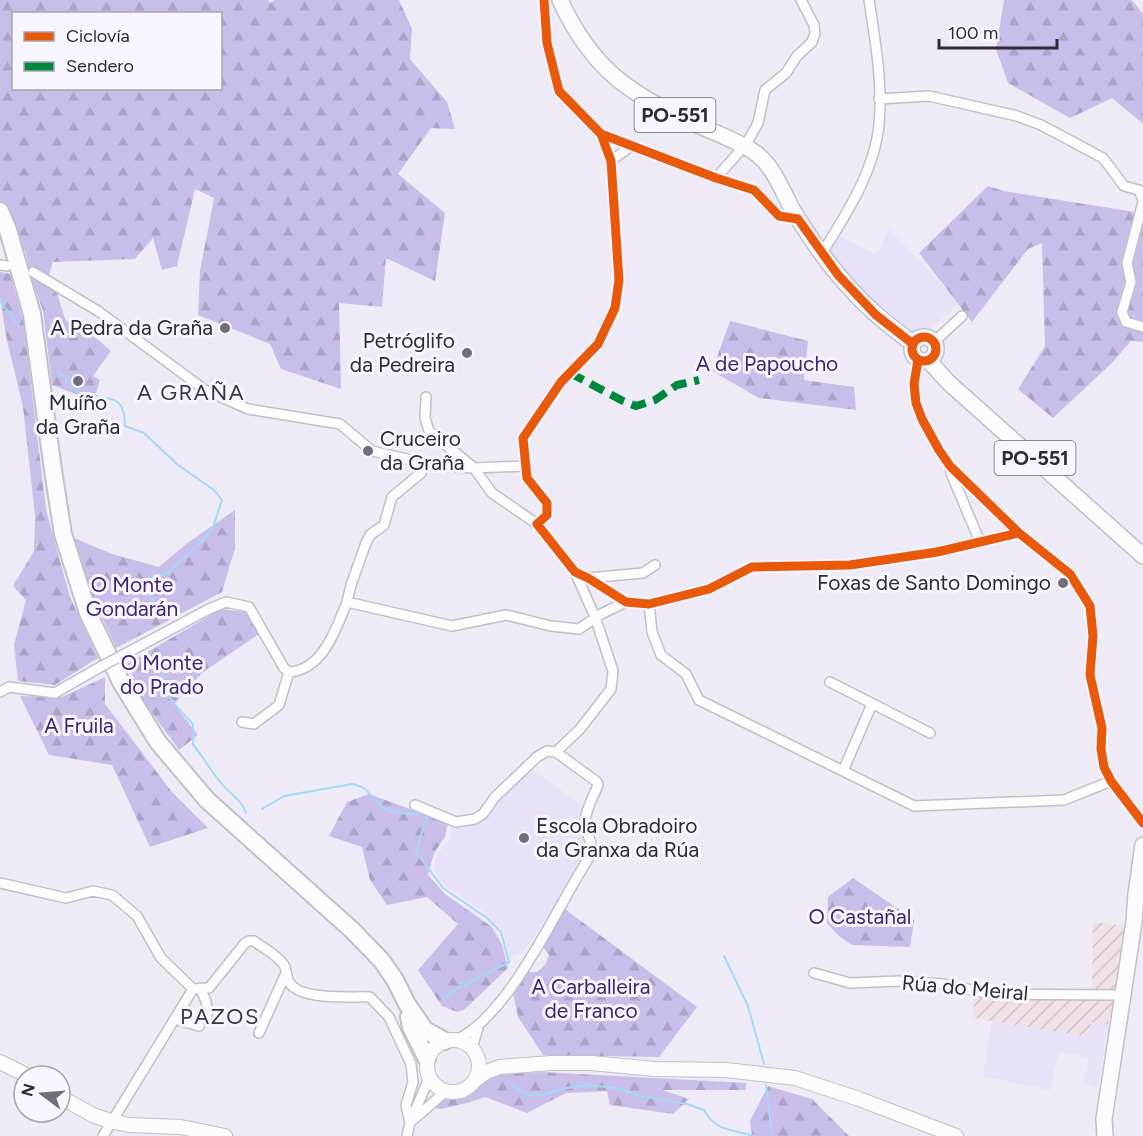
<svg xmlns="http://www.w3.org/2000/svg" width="1143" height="1136" viewBox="0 0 1143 1136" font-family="Figtree,sans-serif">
  <defs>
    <pattern id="industrial-furrows" width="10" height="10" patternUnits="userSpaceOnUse" patternTransform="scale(1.5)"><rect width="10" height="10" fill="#f0e1e8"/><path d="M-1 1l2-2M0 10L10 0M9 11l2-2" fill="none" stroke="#cec1c7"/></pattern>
    <pattern id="forest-firs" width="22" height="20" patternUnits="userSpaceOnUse" patternTransform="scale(1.5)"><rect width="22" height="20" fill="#c8bee9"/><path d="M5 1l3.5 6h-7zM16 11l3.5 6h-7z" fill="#aca3c8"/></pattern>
  </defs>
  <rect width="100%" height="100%" fill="#eeebf7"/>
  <path fill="#e7e2f8" d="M890 229 959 303 923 337 918 338 872 298 829 253 838 235 876 255Z
    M530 768 587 809 590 845 586 859 523 953 510 957 502 930 485 913 445 886 433 869 439 852 449 841 452 823 468 824Z
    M992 1021 1089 1037 1091 1022 1108 1025 1098 1087 1083 1083 1089 1058 1062 1052 1058 1055 1050 1090 983 1076Z"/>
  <path fill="url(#industrial-furrows)" d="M1093 922 1126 926 1116 991 1092 992Z
    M974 994 1115 998 1112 1018H1109L1108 1025 1091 1022 1089 1037 973 1018Z"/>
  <path fill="url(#forest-firs)" fill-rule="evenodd" d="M0 0H269L270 3 275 0H399L412 29 410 59 447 102 455 129 431 128 398 174 445 213 435 281 386 258 382 307 339 303 341 389 281 369 270 344 198 315 200 271 214 198 195 189 177 266 162 270 153 238 135 259 53 262 49 275 29 268 25 250 0 240ZM14 14H220V88H14Z
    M1004 0H1132L1143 14V124L1112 98 1070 118 1008 83 996 49Z
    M988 186 1004 191 1135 212 1143 197V342L1131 341 1112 363 1053 418 1018 389 1045 346 1042 243 1028 249 972 322 919 253Z
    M0 272 10 274 24 324 46 510 70 597 98 658 55 685 18 681 14 645 26 600 13 586 34 551 35 516 23 407 6 336 0 298Z
    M30 274 56 290 65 319 85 338 90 333 111 351 93 376 100 380 94 401 52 385 43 311Z
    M730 321 808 341 804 380 854 387 856 410 759 398 712 371Z
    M235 510V548L222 592 116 648 94 600 74 538 112 554 159 567 186 544Z
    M221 609 245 612 259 634 203 672 174 704 198 735 179 750 142 699 127 664Z
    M105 677V704L172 792 208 828 150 847 112 765 49 755 20 696 62 697Z
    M369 794 448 823 445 837 434 853 428 875 445 894 492 927 502 945 508 968 465 1009 457 1012 442 1006 418 970 458 924 427 897 387 905 370 880 362 847 329 836 347 802Z
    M853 878 914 920 910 947 852 945 840 937 827 923 828 897Z
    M562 907 697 1007 659 1057 543 1055 518 1017 513 993 524 972H537L545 965 549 955 540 943Z
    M542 1072 747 1083 745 1090H662L689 1099 673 1114 610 1105 607 1091 566 1093 527 1113 485 1097 467 1103 441 1109 434 1108 443 1100 466 1098C473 1093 478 1086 484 1081 499 1070 523 1074 542 1072Z
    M768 1086 812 1099 849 1136H752L750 1121Z"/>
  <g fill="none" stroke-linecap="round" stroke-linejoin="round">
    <path stroke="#a2d9fa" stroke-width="2" d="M0 301 19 326
      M58 371C65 377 74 391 83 393 108 401 125 392 125 426L144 433 178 465 214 490 222 500 212 530 199 544 168 573 148 578 150 597 165 614
      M165 659C156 692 172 701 193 724V745C204 757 211 772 222 784 230 794 242 800 246 813
      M262 809 284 796 352 784C370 787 369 797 381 806 393 815 413 814 428 813L416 852 443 888 487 918 501 932 509 962 455 990 442 999
      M724 956 748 1006 764 1064
      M510 1084 528 1095H542L566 1088 588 1085 622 1089 636 1095 687 1104 704 1110C716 1132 732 1129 754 1136
      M766 1085 772 1136"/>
    <g stroke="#c1bfc8" stroke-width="12">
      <path id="street" d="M544 0 547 43 559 91 601 134 716 178 754 190 779 216 798 219
        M879 99 929 96 1017 116 1041 125 1103 158 1124 186 1139 190 1143 200
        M749 139 758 123 765 90 786 73 797 56 812 42 815 33 814 25 801 0
        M611 161 631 146
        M716 178 739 152
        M1143 202 1127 263 1131 282 1122 312 1126 322 1143 327
        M822 253C846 215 875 170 879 124 883 85 875 39 869 0
        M0 265 7 266
        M33 272 98 311 205 390 248 409 340 424 372 451 437 466 474 468
        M934 342 962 316
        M918 360 914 384 916 403 922 419 939 450 950 466 1019 533 1070 574 1090 606 1093 636 1090 675 1102 728 1101 749 1104 767 1111 781 1143 823
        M426 397 425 418 429 431 474 468
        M525 466 474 468 492 493 537 524 575 572 595 617 613 671 611 689 580 729 556 752
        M950 467 951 473 980 542
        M537 524 547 515V503L527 478 523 438 561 382 598 344 615 308 619 280 611 161 601 134
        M575 572 588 578 626 602 649 604 709 589 752 567 850 565 937 552 1019 533
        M588 578 643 573 655 565
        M347 602 351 585 366 543 370 535 384 525 392 497 421 473 422 462
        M649 604 652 632 661 655 686 674 699 700 914 806 1064 800 1111 781
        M121 656 209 609 226 602 249 607 284 668 289 672C323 670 336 629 347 602L452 626 506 615 551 626 579 629 601 614 626 602
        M830 682 930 733
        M0 692 9 687 55 693 102 666
        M242 722 254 724 279 705 289 672
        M843 771 872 704
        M415 805 456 822 475 819 483 814 495 797 537 757 547 751 556 752
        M0 883 66 898 93 891 112 895 137 916 161 958 193 989 209 988 245 943 249 941H254C263 948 278 955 284 965 287 970 286 977 289 982 300 1001 350 996 370 997L389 1017 411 1064 413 1082 406 1105 410 1123
        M814 973 850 983 899 981 944 984 991 994 1117 995
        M200 988C206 1000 209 1007 206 1019
        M175 1019 199 1026
        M259 1033 286 973
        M456 1040C512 1014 557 905 592 853 593 844 588 838 586 829 582 816 593 798 598 785L597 782 556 752
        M472 1048 478 1028
        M414 1119 445 1092
        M103 1136 193 989
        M407 1136 410 1123 429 1078"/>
    </g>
    <g stroke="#c1bfc8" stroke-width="16">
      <path id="secondary" d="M427 1066a26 26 0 1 1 52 0a26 26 0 1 1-52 0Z
        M0 1062 28 1076
        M475 1080 486 1072 500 1067 551 1063H591L655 1069 726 1070 795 1078 859 1099 956 1136
        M60 1097 95 1116 111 1121 129 1125 181 1127 225 1136"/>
    </g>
    <g stroke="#c1bfc8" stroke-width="18">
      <path id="primary" d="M560 0C591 67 627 93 693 123 713 132 736 140 754 152 773 165 782 190 792 209 799 221 807 232 814 243 832 269 854 295 877 315 888 325 901 334 913 344
        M912 349a12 12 0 1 1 24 0a12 12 0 1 1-24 0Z
        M928 360 949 383 1143 556
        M1105 1136 1104 1119 1134 922 1136 894 1143 845"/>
    </g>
    <g stroke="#c1bfc8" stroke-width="20">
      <path id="highway" d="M0 211 8 230 32 314 53 470 63 534 88 613 121 682 158 742 207 800 352 930 382 961 395 980 407 1004 425 1030 445 1041
        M409 1017 411 1027 427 1059"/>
    </g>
    <use href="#street" stroke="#fcfcfe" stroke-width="9"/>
    <use href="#secondary" stroke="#fcfcfe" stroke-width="14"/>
    <use href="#primary" stroke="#fcfcfe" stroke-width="15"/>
    <use href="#highway" stroke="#fcfcfe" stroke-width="16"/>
    <g stroke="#c1bfc8" stroke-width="12" stroke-linecap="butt">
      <path id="street-bridge" d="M102 666 121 656"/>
    </g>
    <use href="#street-bridge" stroke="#fcfcfe" stroke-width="9"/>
    <path stroke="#00873e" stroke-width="8" stroke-dasharray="15 8" stroke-linecap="butt" d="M570 373 623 401 636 406 655 400 677 385 699 380"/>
    <g stroke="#f7f5fe" stroke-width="13">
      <path id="cycleway" d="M544 0 547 43 559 91 601 134 716 178 754 190 779 216 798 219 838 275 876 315 913 344
        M601 134 611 161 619 280 615 308 598 344 561 382 523 438 527 478 547 503V515L537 524 575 572 588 578 626 602 649 604 709 589 752 567 850 565 937 552 1019 533
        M912 349a12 12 0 1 1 24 0a12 12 0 1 1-24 0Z
        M918 360 914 384 916 403 922 419 939 450 950 466 1019 533 1070 574 1090 606 1093 636 1090 675 1102 728 1101 749 1104 767 1111 781 1143 823"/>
    </g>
    <use href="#cycleway" stroke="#e8590c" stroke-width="9"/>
  </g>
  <g fill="#706e78" stroke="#f7f5fe" stroke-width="2">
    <circle cx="225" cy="328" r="6"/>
    <circle cx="467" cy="353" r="6"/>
    <circle cx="78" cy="381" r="6"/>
    <circle cx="368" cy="451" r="6"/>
    <circle cx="1063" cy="583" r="6"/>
    <circle cx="524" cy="838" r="6"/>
  </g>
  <g text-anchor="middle" stroke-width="6" stroke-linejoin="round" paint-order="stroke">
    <g fill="#f7f5fe" stroke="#696770" stroke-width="1.5">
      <rect x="634.5" y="98" width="81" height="34" rx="4.5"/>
      <rect x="994.5" y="441" width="81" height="34" rx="4.5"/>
    </g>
    <g font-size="20" font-weight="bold" fill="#2c2a33">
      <text x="675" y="122">PO-551</text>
      <text x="1035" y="465">PO-551</text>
    </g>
    <g font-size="21" fill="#2c2a33" stroke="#f7f5fe" text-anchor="end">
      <text x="213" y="335">A Pedra da Graña</text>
      <text x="455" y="348">Petróglifo<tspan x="455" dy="24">da Pedreira</tspan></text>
      <text x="78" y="410" text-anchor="middle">Muíño<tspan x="78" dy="24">da Graña</tspan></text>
      <text x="380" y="446" text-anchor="start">Cruceiro<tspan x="380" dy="24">da Graña</tspan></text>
      <text x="1051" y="590">Foxas de Santo Domingo</text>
      <text x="536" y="833" text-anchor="start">Escola Obradoiro<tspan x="536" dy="24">da Granxa da Rúa</tspan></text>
    </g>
    <g font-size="21" fill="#3f2473" stroke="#f7f5fe">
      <text x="767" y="371">A de Papoucho</text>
      <text x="132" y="592">O Monte<tspan x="132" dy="24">Gondarán</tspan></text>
      <text x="162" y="670">O Monte<tspan x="162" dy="24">do Prado</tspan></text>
      <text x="79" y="733">A Fruila</text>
      <text x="860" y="924">O Castañal</text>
      <text x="591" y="994">A Carballeira<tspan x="591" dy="24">de Franco</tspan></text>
    </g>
    <g font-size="21" fill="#2c2a33" stroke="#f7f5fe">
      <text transform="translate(965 988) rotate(5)" y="7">Rúa do Meiral</text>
    </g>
    <g font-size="22" letter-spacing="1.5" fill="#393647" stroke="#f7f5fe">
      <text x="191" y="400">A GRAÑA</text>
      <text x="220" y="1024">PAZOS</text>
    </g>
  </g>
  <rect x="12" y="12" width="210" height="78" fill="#f7f5fe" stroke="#a6a4ad" stroke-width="1.5"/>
  <rect x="24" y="32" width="30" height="9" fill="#e8590c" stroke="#a6a4ad" stroke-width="1.5"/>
  <text x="66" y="42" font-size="18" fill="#2c2a33">Ciclovía</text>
  <rect x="24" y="62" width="30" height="9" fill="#00873e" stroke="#a6a4ad" stroke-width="1.5"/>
  <text x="66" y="72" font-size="18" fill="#2c2a33">Sendero</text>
  <g transform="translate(42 1094) rotate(286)"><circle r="28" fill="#f7f5fe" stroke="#a6a4ad" stroke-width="1.5"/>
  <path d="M0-4.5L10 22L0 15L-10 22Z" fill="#706e78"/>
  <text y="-9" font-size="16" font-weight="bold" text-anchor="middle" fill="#2c2a33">N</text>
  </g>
  <path d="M939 39v9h118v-9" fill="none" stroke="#2c2a33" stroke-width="3"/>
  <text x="948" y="39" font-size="18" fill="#2c2a33" stroke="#f7f5fe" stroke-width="4.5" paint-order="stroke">100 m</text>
</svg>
